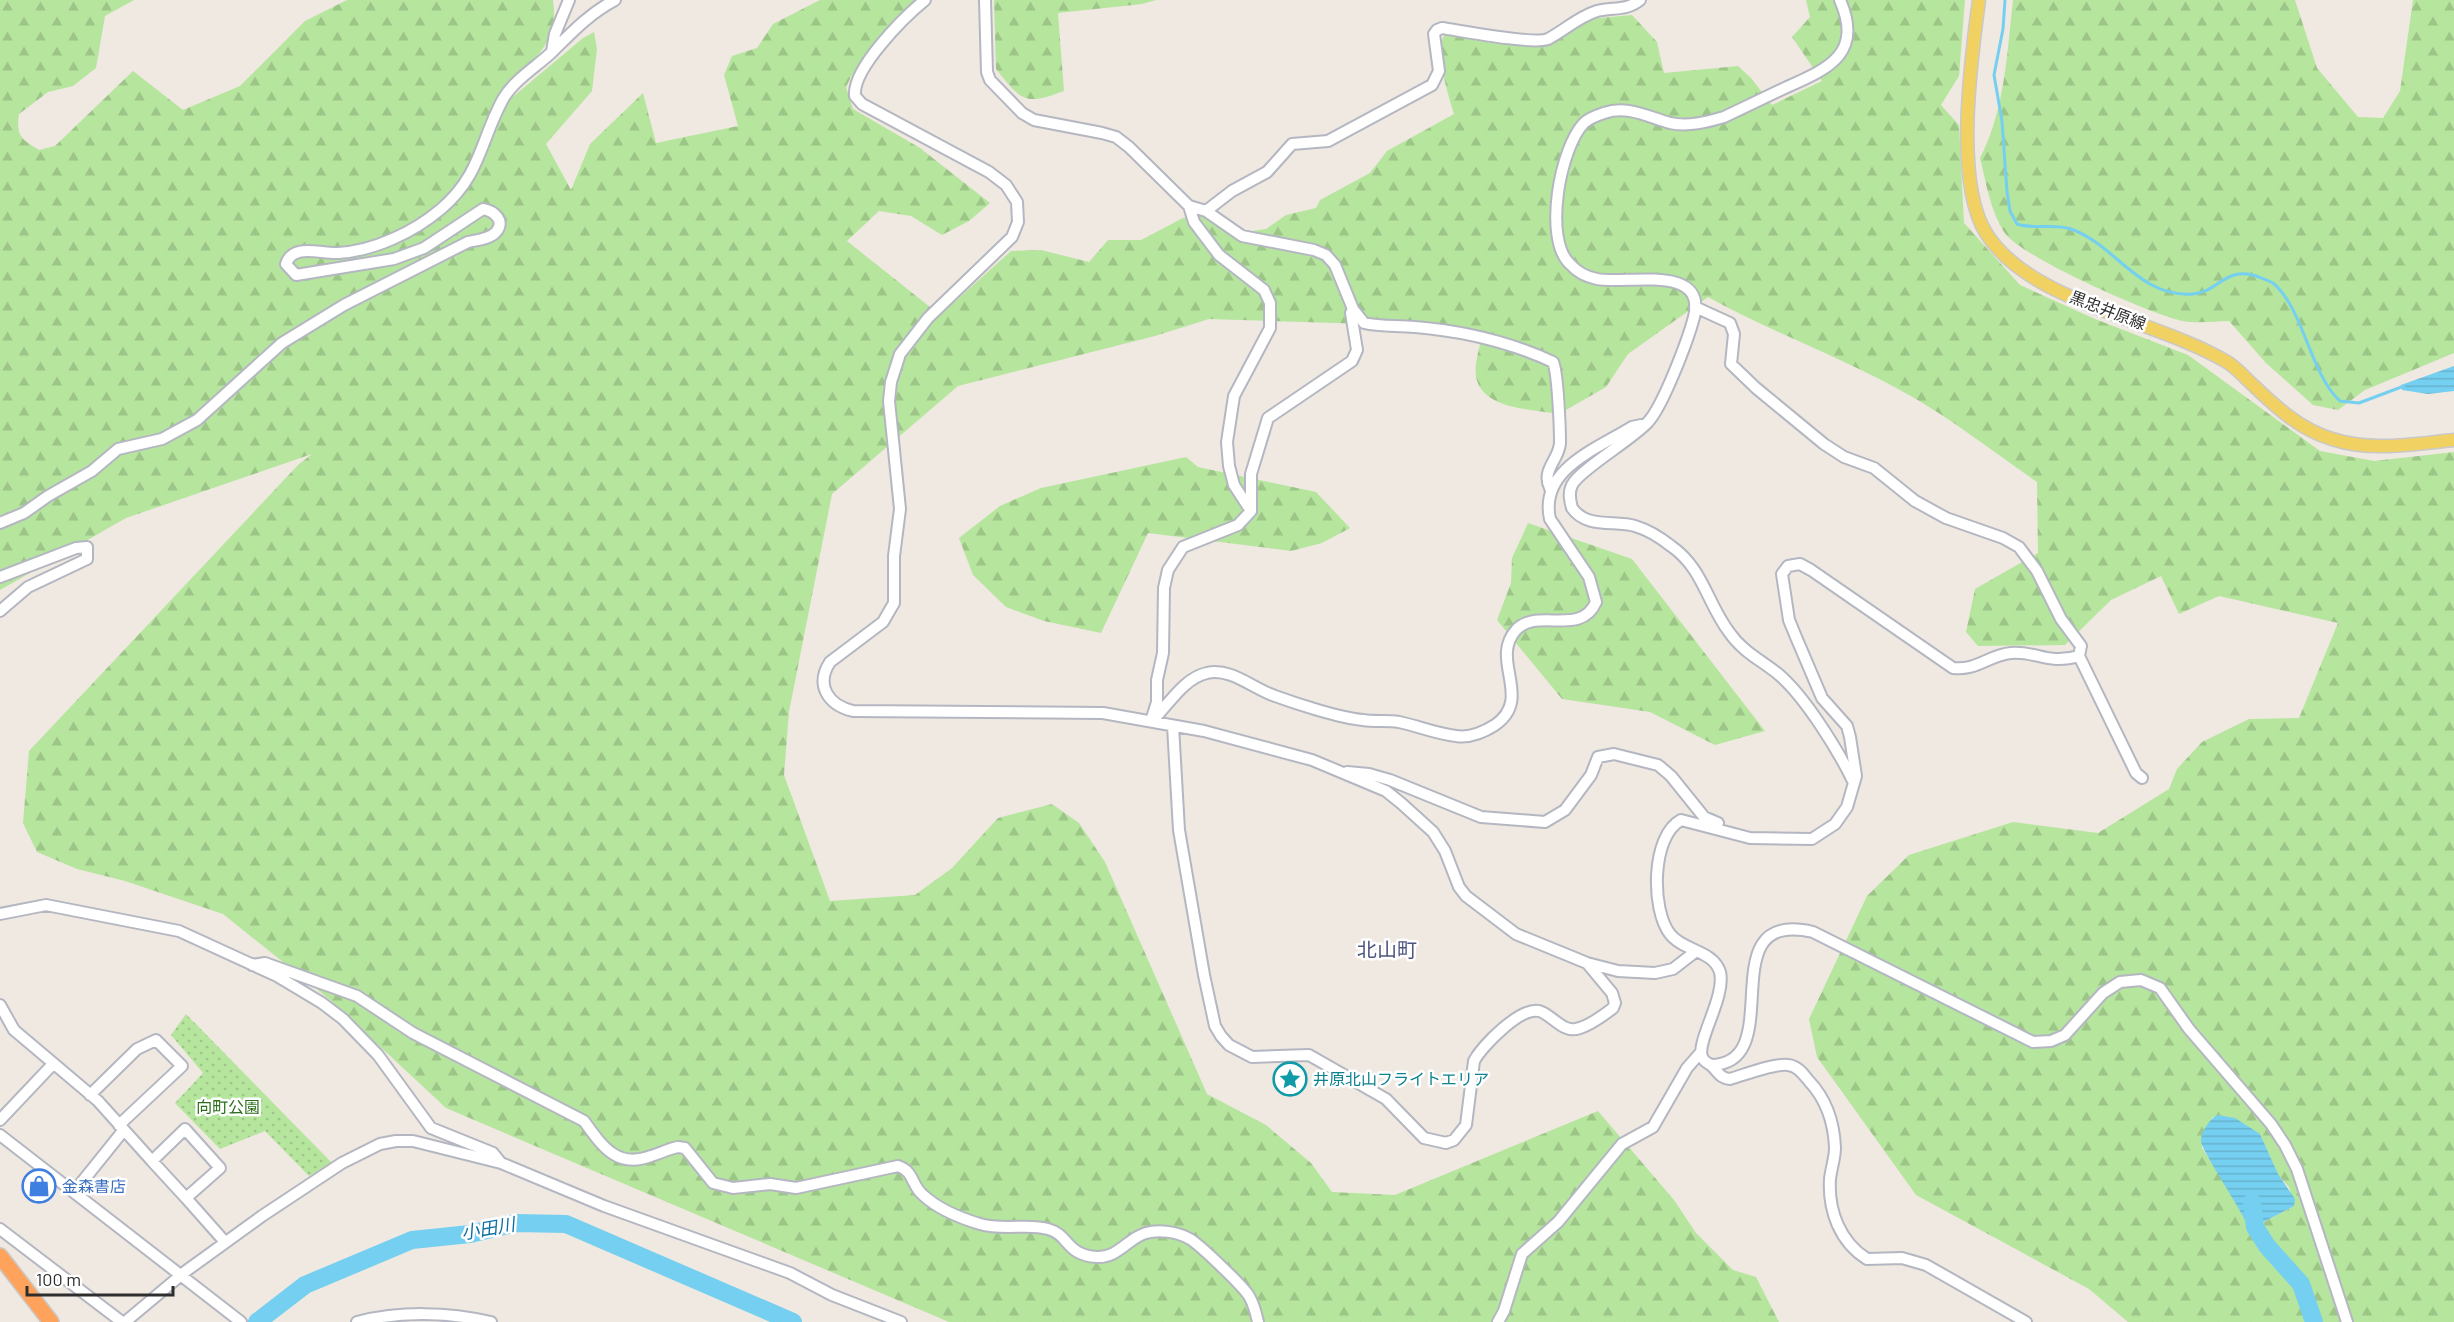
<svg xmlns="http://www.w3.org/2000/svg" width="2454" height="1322" viewBox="0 0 2454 1322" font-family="Barlow,'Noto Sans JP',sans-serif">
  <defs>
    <pattern id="forest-firs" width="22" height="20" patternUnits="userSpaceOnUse" patternTransform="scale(1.5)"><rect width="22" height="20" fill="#b6e59e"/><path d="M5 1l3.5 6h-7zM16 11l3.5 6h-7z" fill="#9dc588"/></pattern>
    <pattern id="park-dots" width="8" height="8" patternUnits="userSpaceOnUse" patternTransform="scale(1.5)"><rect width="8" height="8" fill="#b6e59e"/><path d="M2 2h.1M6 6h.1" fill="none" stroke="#9dc588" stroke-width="1.8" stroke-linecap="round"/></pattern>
    <pattern id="water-rules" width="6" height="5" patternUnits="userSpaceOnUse" patternTransform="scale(1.5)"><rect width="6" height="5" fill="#75cff0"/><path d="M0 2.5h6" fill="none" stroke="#66b2ce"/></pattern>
  </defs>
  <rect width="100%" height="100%" fill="#efe9e1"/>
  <path fill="url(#forest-firs)" fill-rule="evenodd" d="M0 0H134L105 16 96 68 73 86 48 92 19 114C16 136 21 139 39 150L55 146 133 71 183 110 240 86 305 21 347 0H553C562 57 511 67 495 112L583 38 594 32 597 49 592 91 546 144 571 190 590 144 643 93 656 143 738 126 724 75 732 56 757 48 773 24 820 0H919L898 18 851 77 846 87 853 109 920 148 990 203 969 221 942 235 911 216 879 211 847 241 940 315 1011 251 1041 250 1089 262 1108 240H1141L1183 218 1201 214 1231 234 1266 229 1286 215 1316 208 1320 200 1370 173 1387 151 1454 114C1448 94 1435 54 1444 35L1500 44 1546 45 1588 19 1632 15 1657 42 1664 73 1738 66 1751 78 1772 105 1822 81 1792 37 1810 17 1806 0H1965L1959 76 1941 105 1959 125 1964 223 2020 285 2095 319 2188 355 2320 451 2374 461 2454 452V1322H2128L2089 1289 1916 1195 1817 1057 1809 1019 1867 896 1909 855 2013 822 2098 833 2169 789 2177 769 2202 742 2249 719 2299 718 2338 623 2219 596 2179 614 2161 576 2111 600 2065 645 1978 646 1966 632 1975 589 2038 553 2037 482C1995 453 1953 420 1909 395 1844 358 1773 333 1708 297L1628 354 1606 387 1559 414C1533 409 1481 410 1476 376 1474 364 1480 347 1482 335L1434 326 1209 319 1155 336 958 386 832 494 789 712 784 775 830 901 915 895 952 868 998 818 1052 804 1079 823 1105 862 1207 1094 1266 1125 1311 1163 1332 1192 1395 1195 1598 1111 1674 1200 1696 1233 1733 1270 1756 1277 1779 1322H949L446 1108 329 999 223 914 125 881 77 869 37 852 23 823 29 751 298 465 312 454 126 518 0 590ZM2213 1117 2260 1134 2278 1175 2289 1187 2294 1206 2253 1228 2248 1226 2229 1188 2202 1148V1135Z
    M994 0H1156L1142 4 1058 13 1064 91C1024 106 1022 101 996 69Z
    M2013 0H2295L2317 68 2358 117 2383 118 2400 91 2413 0H2454V353L2365 390 2338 410 2313 405 2266 363 2229 321C2215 321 2197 324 2183 321 2152 315 2019 256 2004 232 1990 210 1986 182 1980 158 2005 110 2007 53 2013 0Z
    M1186 457 1198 467 1316 492 1350 528 1322 543 1291 551 1148 533 1101 633 1044 621 1006 607 973 575 959 538 1000 506 1041 488Z
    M1528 523 1632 559 1765 731 1715 745 1650 712 1562 699 1497 620 1511 583 1512 558Z"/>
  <path fill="url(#park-dots)" d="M186 1014 332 1163 309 1176 265 1131 220 1149 175 1103 203 1073 171 1035Z"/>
  <path fill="url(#water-rules)" d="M2454 366V391L2428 394 2402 390 2401 385Z
    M2218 1115 2235 1118 2260 1134 2278 1174 2295 1199 2294 1206 2252 1228 2248 1226C2241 1209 2200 1148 2201 1141 2201 1132 2210 1118 2218 1115Z"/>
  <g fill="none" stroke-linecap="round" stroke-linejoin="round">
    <path stroke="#75cff0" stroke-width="3" d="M2005 0 2003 29 1994 75 2002 121 2007 192 2010 211 2017 224C2035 230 2054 223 2071 229 2116 245 2139 298 2193 294 2218 292 2226 266 2256 276 2261 278 2268 280 2273 283 2304 309 2310 374 2340 401L2359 403 2404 386"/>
    <path stroke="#75cff0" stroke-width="18" d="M2252 1202 2255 1227 2267 1246 2301 1284 2314 1322
      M257 1322 305 1285 412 1240 470 1234 516 1223 566 1224 793 1322"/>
    <g stroke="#b4b7c1" stroke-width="14">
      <path id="minor" d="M925 0C904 17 852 69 855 96L862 104 989 172 1006 185 1017 202 1018 222 1012 237 928 318 900 354 891 382 889 401 900 509 894 556V603L883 622 830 662C815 685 828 705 853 711L1103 713 1204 731 1312 760 1386 791 1401 803 1433 832 1445 851 1459 887 1466 896 1516 934 1587 963 1618 971 1655 973 1673 969 1695 952
        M985 0 987 72 990 80 1022 113 1034 120 1102 133 1116 137 1129 147 1189 206 1194 222 1219 255 1264 290 1270 303V328L1234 396 1227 442 1229 466 1234 485 1251 511 1238 525 1183 547 1168 570 1164 588 1163 653 1157 680V702L1151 721
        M1840 0C1863 53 1830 68 1787 87 1766 97 1745 107 1724 117 1707 122 1688 127 1670 123 1648 117 1628 105 1604 113 1598 115 1589 118 1584 123 1560 148 1543 239 1570 264 1577 272 1587 277 1597 279 1625 285 1707 263 1694 317 1688 340 1663 406 1648 422 1633 439 1579 470 1572 485 1568 493 1570 501 1572 508 1587 529 1614 520 1635 526 1648 530 1661 538 1671 546 1703 568 1707 603 1729 632 1742 651 1759 659 1777 673 1804 695 1838 750 1853 781
        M552 51 555 34 569 0
        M1189 206 1206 211 1232 191 1267 172 1292 144 1328 141 1432 85 1439 71 1434 34 1437 30 1442 28C1462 31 1534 45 1548 39 1565 30 1578 17 1597 11 1613 7 1627 11 1640 0
        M1206 211 1242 236 1314 250 1326 255 1335 265 1353 309 1351 313 1357 350 1352 361 1268 418 1251 474V511
        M1695 307 1730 323 1734 334 1731 364 1756 388 1824 444 1844 457 1874 468 1915 501 1946 518 2003 538 2019 547 2037 571 2061 619 2081 646 2079 656 2136 773 2142 778
        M1353 309 1364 323C1381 327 1398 325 1415 327 1463 331 1510 342 1553 362 1558 373 1560 429 1560 443 1559 460 1541 470 1550 488
        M0 523 24 513 48 496 92 471 118 449 162 439 197 420 282 343 344 305 468 242C477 240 490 239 496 232 506 221 494 211 483 209L424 248 394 259 296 275 286 264C293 243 320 254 338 253 374 251 414 232 441 209 481 175 480 141 503 99 514 80 536 67 552 52 571 33 590 13 615 0
        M0 577 76 548 87 547V559L28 587 0 611
        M1153 720C1169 704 1184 678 1207 673 1230 667 1254 689 1275 696 1297 704 1340 718 1363 720 1375 722 1387 720 1399 722 1418 726 1437 734 1456 736 1469 738 1484 732 1495 725 1534 698 1489 660 1516 630 1537 607 1581 637 1596 602L1589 577 1550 519C1539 469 1597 449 1632 427L1641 425
        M1173 726 1179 830 1204 975 1215 1026 1221 1036 1229 1045 1252 1057 1309 1055 1386 1099 1424 1138 1446 1143 1454 1140 1466 1125 1474 1061C1482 1046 1520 1007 1539 1011 1551 1014 1562 1032 1576 1029 1587 1027 1604 1015 1613 1008L1615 1003 1612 993 1587 963
        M1347 772 1369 774 1390 780 1481 817 1545 822 1565 810 1591 775 1598 757 1614 754 1658 765 1671 776 1704 817 1718 823
        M0 914 46 905 179 931 277 976 322 1003 343 1019 378 1055 431 1128 493 1153 501 1163
        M252 965 265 963 357 996 413 1033 584 1121C602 1146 617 1169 651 1156 661 1153 668 1149 678 1147L685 1148 713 1183 733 1188 770 1184 796 1188 898 1166C914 1171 911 1185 923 1195 938 1209 960 1218 980 1224 1004 1231 1028 1223 1048 1229 1070 1235 1065 1255 1097 1257 1118 1258 1128 1238 1146 1233 1159 1229 1178 1232 1190 1239 1200 1245 1243 1286 1249 1296 1254 1304 1256 1313 1258 1322
        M0 1005 14 1030 98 1101 152 1161 185 1129 220 1168 186 1198 225 1242
        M1711 1065C1791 1064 1707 907 1813 932L2033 1042 2051 1041 2065 1035 2103 993 2120 982 2141 980 2160 988 2189 1029 2271 1124 2285 1145 2297 1169 2347 1322
        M90 1095 137 1049 156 1040 182 1066 119 1125
        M0 1120 53 1064
        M0 1135 241 1322
        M152 1161 186 1198
        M74 1192 123 1131
        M0 1229 122 1322
        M125 1322 186 1271 262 1216 342 1163 380 1144 396 1141H413L501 1163 604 1206 790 1273 832 1295 901 1322
        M357 1322C400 1311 448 1312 491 1322
        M1498 1322 1504 1311 1522 1254 1558 1222 1622 1144 1653 1127 1687 1068 1701 1052
        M2026 1322 1926 1265 1902 1258 1867 1259C1840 1242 1828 1211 1830 1179 1831 1169 1835 1158 1835 1148 1834 1122 1826 1099 1809 1081 1803 1074 1798 1066 1788 1065 1774 1063 1744 1075 1730 1079 1720 1078 1719 1073 1712 1066 1708 1063 1704 1062 1702 1057 1696 1041 1726 997 1720 972 1713 950 1683 951 1670 934 1651 910 1651 836 1681 820L1750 838 1812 839 1835 824 1847 807 1856 776 1850 737 1847 726 1822 698 1796 637 1789 620 1782 574 1788 566 1800 564 1811 570 1953 668C1976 671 1989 655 2011 653 2038 651 2047 665 2079 656"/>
    </g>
    <g stroke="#c9c9c9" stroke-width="15">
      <path id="major" d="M1979 0C1971 59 1954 182 1986 233 2028 302 2157 320 2227 362 2237 368 2245 378 2254 386 2277 408 2301 430 2332 439 2372 452 2413 444 2454 440"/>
    </g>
    <g stroke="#c9c9c9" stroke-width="18">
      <path id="highway" d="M0 1256 51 1322"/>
    </g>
    <use href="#minor" stroke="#fff" stroke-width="10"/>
    <use href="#major" stroke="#f2d163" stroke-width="12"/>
    <use href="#highway" stroke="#ffa35c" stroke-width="15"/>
  </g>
  <defs>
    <g id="sight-ring" transform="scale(1.725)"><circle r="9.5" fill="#fff" stroke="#0f9aa8" stroke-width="1.5"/><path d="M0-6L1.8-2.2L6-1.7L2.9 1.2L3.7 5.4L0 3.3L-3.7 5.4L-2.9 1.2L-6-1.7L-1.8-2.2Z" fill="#0f9aa8"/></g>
    <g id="shop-ring" transform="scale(1.725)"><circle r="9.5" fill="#fff" stroke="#3f7fe0" stroke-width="1.5"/><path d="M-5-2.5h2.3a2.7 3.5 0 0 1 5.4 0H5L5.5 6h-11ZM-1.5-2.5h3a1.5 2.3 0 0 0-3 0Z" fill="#3f7fe0"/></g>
  </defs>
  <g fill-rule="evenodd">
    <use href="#sight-ring" x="1290" y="1079"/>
    <use href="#shop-ring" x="39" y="1186"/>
  </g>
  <g text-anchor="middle" stroke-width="5" stroke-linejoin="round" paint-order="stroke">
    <g font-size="16" fill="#2e2e2e" stroke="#fff">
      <text transform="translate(2108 310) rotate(21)" y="6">黒忠井原線</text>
    </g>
    <g font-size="16" fill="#0d838f" stroke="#fff" text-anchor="start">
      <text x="1313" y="1085">井原北山フライトエリア</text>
    </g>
    <g font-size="16" fill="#2c6e1b" stroke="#fff">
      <text x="228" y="1113">向町公園</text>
    </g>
    <g font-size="16" fill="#366cbe" stroke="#fff" text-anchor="start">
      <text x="62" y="1192">金森書店</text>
    </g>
    <g font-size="18" font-style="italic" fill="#0d6fa3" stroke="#fff">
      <text transform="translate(488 1229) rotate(-10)" y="6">小田川</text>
    </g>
    <g font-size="20" fill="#4d5680" stroke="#fff">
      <text x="1387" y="957">北山町</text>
    </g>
  </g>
  <path d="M27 1286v9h146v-9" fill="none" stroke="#2e2e2e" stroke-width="3"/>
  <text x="36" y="1286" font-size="18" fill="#2e2e2e" stroke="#ffffff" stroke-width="4.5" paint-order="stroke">100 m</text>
</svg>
